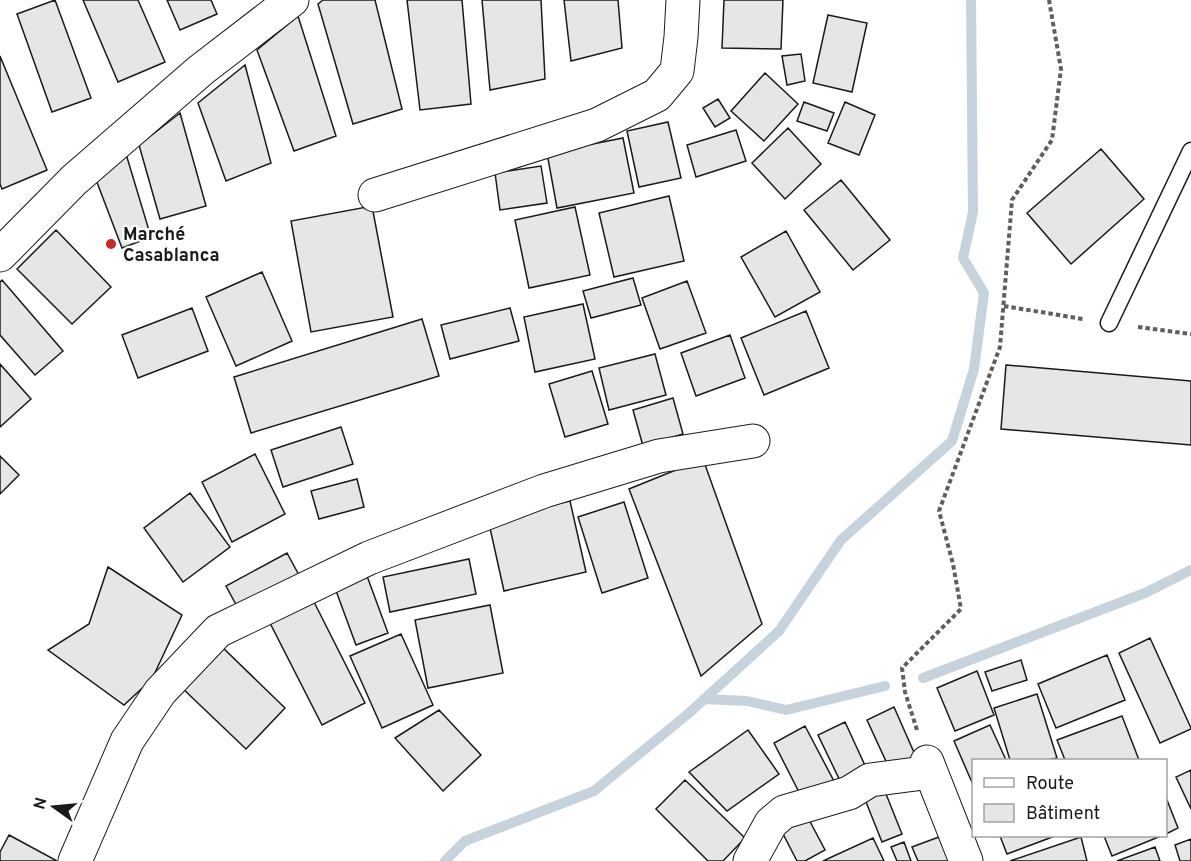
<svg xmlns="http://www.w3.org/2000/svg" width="1191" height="861" viewBox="0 0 1191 861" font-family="Overpass,sans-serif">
  <rect width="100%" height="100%" fill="#fff"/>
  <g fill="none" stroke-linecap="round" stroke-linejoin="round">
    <path stroke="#c6d2dc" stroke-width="10" d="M923 678 1145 593 1191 570
      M704 699 747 701 786 710 885 686
      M445 861 465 841 594 791 689 713 779 631 841 540 952 441 974 369 984 293 963 258 973 212 971 0"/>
  </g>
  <path fill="#e6e6e6" stroke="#1a1a1a" stroke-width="1.5" d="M55 0 91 98 52 112 17 14Z
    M83 0H138L165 62 118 82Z
    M167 0H211L217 14 180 30Z
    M323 0H375L402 109 353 124 318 4Z
    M407 0H462L471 104 420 110Z
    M482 0H541L545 79 490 90Z
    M564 0H618L622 48 571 61Z
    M724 0H783L781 49 722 48Z
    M828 15 867 23 852 92 813 83Z
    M298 16 336 136 294 151 257 50Z
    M801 54 805 81 787 85 782 56Z
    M0 56 47 170 2 189 0 184Z
    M245 65 271 163 226 181 198 103Z
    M765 73 798 104 764 141 731 111Z
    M718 99 730 118 715 127 703 108Z
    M804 102 834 113 827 131 797 121Z
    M845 102 875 115 859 155 828 143Z
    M180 113 206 206 160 219 139 145Z
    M668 122 681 178 639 187 627 131Z
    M788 128 821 164 785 199 752 163Z
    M736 130 746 161 696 177 687 145Z
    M623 138 634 193 557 208 547 153Z
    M1101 149 1144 199 1071 264 1027 213Z
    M126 154 151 237 122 248 95 177Z
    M541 166 547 203 500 210 495 173Z
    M841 180 890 240 853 270 804 210Z
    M669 196 684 261 614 277 599 213Z
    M372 206 393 317 311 332 291 221Z
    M575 207 590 275 529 288 515 220Z
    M56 230 111 287 72 324 17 269Z
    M786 231 820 292 775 317 741 257Z
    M262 272 292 341 236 366 206 297Z
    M633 278 641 305 591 318 583 291Z
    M2 280 63 351 35 375 0 335V282Z
    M687 281 706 333 660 349 642 298Z
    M583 304 595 359 535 372 524 317Z
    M192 308 208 351 138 378 122 335Z
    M510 308 519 341 450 359 441 325Z
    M806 311 829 368 764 395 741 338Z
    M422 319 439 376 251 433 234 377Z
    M730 335 745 378 696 396 681 353Z
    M655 354 666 395 609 410 599 368Z
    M0 364 31 399 0 427Z
    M1006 365 1191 381V445L1001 429Z
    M592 371 608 424 565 437 549 384Z
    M673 398 683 434 643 446 633 410Z
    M341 427 353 464 283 487 271 450Z
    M255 454 285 514 232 542 202 482Z
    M0 456 19 475 0 494Z
    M703 459 762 624 701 676 629 489Z
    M357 479 364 507 319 519 311 491Z
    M190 493 230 547 183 582 144 528Z
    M570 501 586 572 504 591 488 519Z
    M624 502 648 578 602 593 578 517Z
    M287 553 300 577 239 610 226 586Z
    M469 559 476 594 390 612 383 577Z
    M108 567 182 615 152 679 124 705 48 650 89 624Z
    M367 576 388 633 356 645 335 588Z
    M313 600 365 703 322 725 270 623Z
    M490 605 503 673 428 688 415 620Z
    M401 634 433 705 382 728 350 656Z
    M1150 638 1191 728V729L1160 743 1119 653Z
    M218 643 285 708 246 749 179 685Z
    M1107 655 1125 700 1056 728 1038 684Z
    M1021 660 1027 680 992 691 985 672Z
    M977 671 994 715 955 731 937 688Z
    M1037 694 1057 758 1048 760H1010L994 708Z
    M894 707 916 757 890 770 867 720Z
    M439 710 481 755 443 791 395 738Z
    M1122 716 1139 760H1065L1057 740Z
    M845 722 869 774 843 787 818 735Z
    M990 725 1006 760H974V787L954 741Z
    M805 726 836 785 804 802 774 743Z
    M748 730 779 774 727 811 689 772Z
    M1191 770V809L1176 777Z
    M685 780 745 838 723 861H708L656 809Z
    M882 784 902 834 882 842 862 792Z
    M1166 800H1167L1178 828 1166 834Z
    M806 814 825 850 805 861H797L780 828Z
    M947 834 956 861H918L912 847Z
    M9 835 57 861H0V852Z
    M1000 836H1055L1007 854Z
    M1104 836H1161L1112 856Z
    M1081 837 1087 861H1010Z
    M873 838 884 861H823Z
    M1191 839V861H1180L1175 845Z
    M904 842 911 861H897L891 847Z
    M1155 847 1160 861H1117Z"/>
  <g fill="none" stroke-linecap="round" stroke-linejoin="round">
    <g stroke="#1a1a1a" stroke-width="19">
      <path id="lane" d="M1109 323 1191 151"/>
    </g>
    <g stroke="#1a1a1a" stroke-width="35">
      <path id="street" d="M375 195 597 125 657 95 677 71 681 37 683 0
        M0 255 74 180 201 70 292 0
        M927 762 966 861
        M75 861 127 741 160 692 218 631 369 558 544 491 659 456 753 441
        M750 861 771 823 784 812 849 793 870 780 931 772"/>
    </g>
    <path stroke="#5f5f5f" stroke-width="4" stroke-dasharray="4.5 3" stroke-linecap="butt" d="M1004 306 1083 319
      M1138 327 1191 334
      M917 730 905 692 902 668 961 609 953 564 939 511 1000 347 1012 200 1052 140 1061 69 1049 0"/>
    <use href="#lane" stroke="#fff" stroke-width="16"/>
    <use href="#street" stroke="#fff" stroke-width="33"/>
  </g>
  <circle fill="#c62828" stroke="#fff" stroke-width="2" cx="111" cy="244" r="6"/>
  <g text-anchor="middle" stroke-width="4.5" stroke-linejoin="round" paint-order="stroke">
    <g font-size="18" font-weight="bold" fill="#1a1a1a" stroke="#fff" text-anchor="start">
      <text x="123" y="240">Marché<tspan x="123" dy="21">Casablanca</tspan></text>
    </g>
  </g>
  <rect x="972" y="759" width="195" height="78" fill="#ffffff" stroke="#a3a3a3" stroke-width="1.5"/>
  <rect x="984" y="778" width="30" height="9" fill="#ffffff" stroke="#a3a3a3" stroke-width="1.5"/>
  <text x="1026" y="789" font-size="18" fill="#1a1a1a">Route</text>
  <rect x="984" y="804" width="30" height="18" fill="#e6e6e6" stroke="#a3a3a3" stroke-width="1.5"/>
  <text x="1026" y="819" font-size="18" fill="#1a1a1a">Bâtiment</text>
  <g transform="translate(54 807) rotate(285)" stroke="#ffffff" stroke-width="4.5" paint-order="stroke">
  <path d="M0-4.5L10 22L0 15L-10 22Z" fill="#1a1a1a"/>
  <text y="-9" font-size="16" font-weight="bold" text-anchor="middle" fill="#1a1a1a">N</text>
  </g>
</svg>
